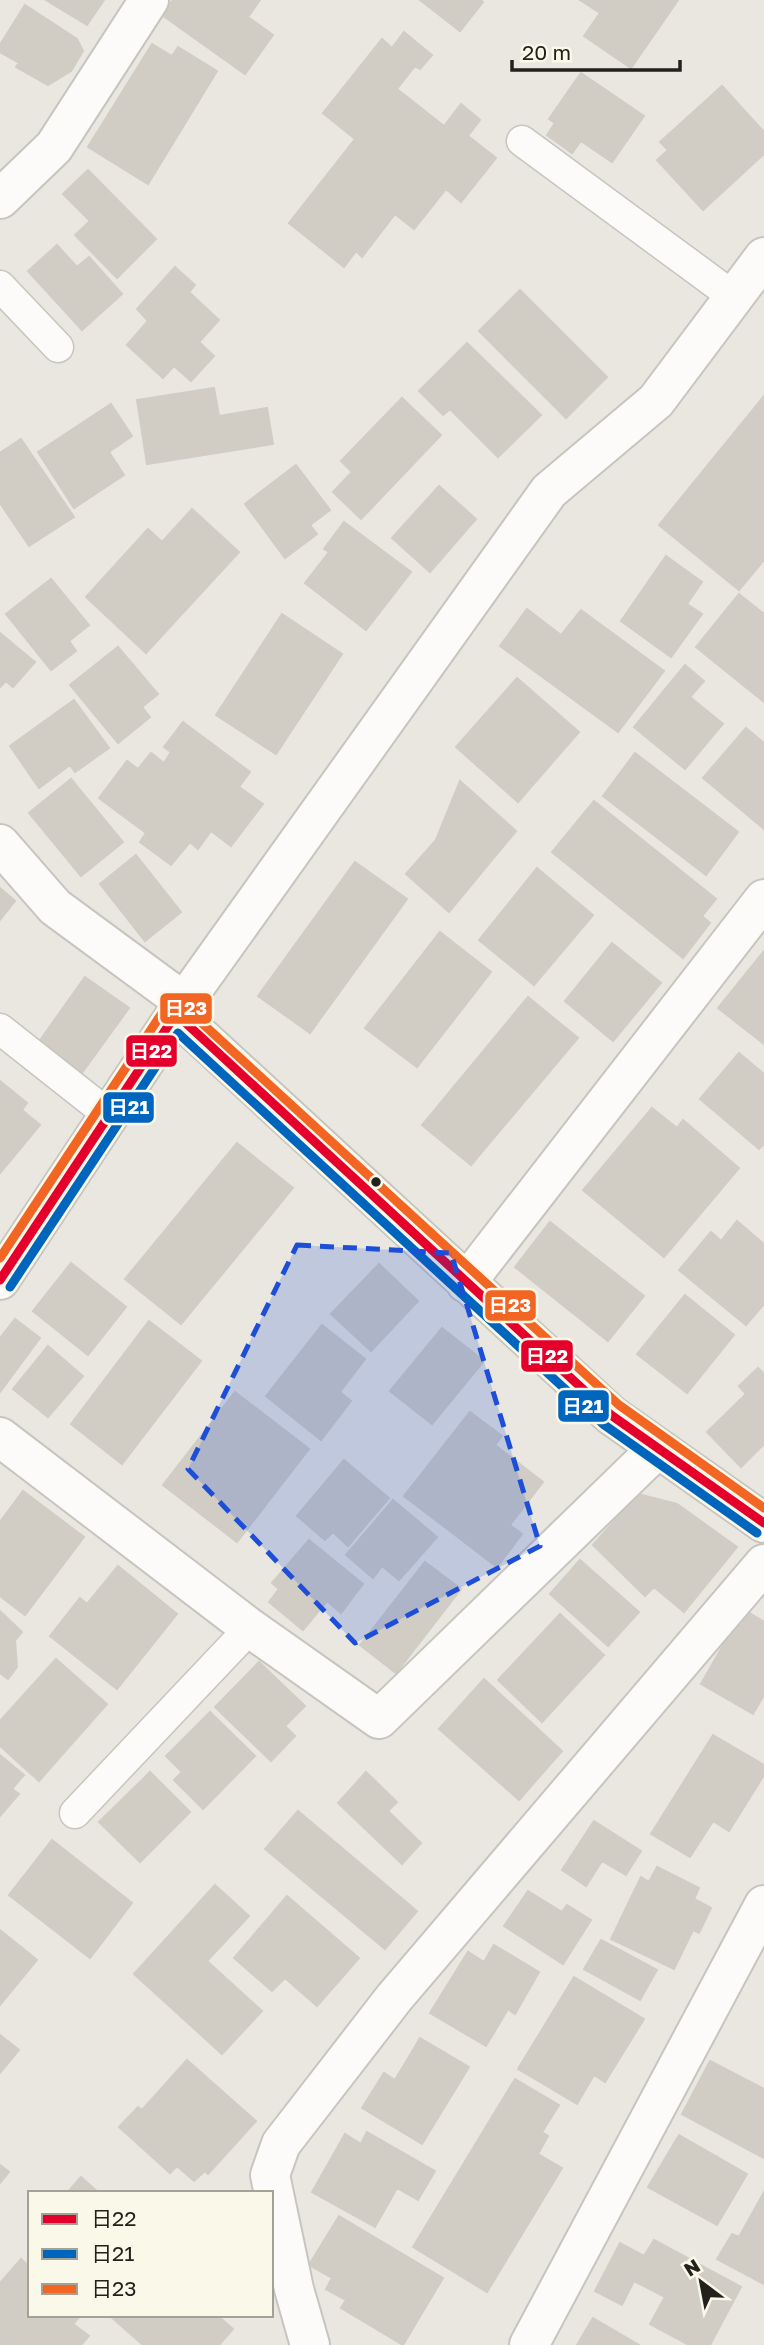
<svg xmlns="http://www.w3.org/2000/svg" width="764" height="2345" viewBox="0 0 764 2345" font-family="'Golos Text','Noto Sans JP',sans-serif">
  <rect width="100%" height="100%" fill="#e9e7df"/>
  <path fill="#d2cdc4" stroke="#d0cdc7" stroke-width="2" d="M46 0H104L87 25Z
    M173 0H260L248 17 273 35 245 74 162 15Z
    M420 0H481L483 2 460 31Z
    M580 0H678L631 68 584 36 600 13Z
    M25 5 77 39 83 51 71 71 48 85 16 67 19 63 0 52V45Z
    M404 32 432 55 420 69 415 66 397 89 444 126 461 104 480 120 468 136 496 158 461 202 446 189 414 229 395 214 362 257 356 251 344 267 289 223 355 139 323 113 382 39 392 48Z
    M152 44 172 56 178 47 217 71 148 184 88 147Z
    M581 73 644 116 612 162 581 141 572 153 547 135 555 123 549 119Z
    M722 86 764 132V154L703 210 657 160 668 150 660 142Z
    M88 170 156 239 117 278 75 235 90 221 63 194Z
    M57 245 77 267 89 257 122 294 82 330 28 271Z
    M175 267 195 285 189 292 219 320 199 342 214 356 191 381 174 366 163 378 127 345 148 321 137 309Z
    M520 290 607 377 566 418 479 331Z
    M467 343 541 415 498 457 450 409 443 415 419 391Z
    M214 388 219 416 267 408 273 444 147 464 137 400Z
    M764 396V560L739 590 659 525Z
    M402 398 441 435 361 519 333 492 352 472 341 461Z
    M111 404 132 436 109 452 124 475 74 508 38 452Z
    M21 439 74 517 29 546 0 503V453Z
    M296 465 330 510 310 525 317 534 285 558 245 504Z
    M439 486 476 519 430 572 392 538Z
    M192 509 239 552 146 653 86 597 148 529 162 542Z
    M344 522 411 572 366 630 305 583 329 552 324 549Z
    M666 556 702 582 687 604 702 614 671 657 621 621Z
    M51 579 89 625 69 641 76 651 51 670 6 614Z
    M739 594 764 614V702L696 647Z
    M527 609 561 635 581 610 664 671 618 732 500 646Z
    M282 614 342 654 276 754 216 715Z
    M0 633 35 662 13 687 6 681 0 687Z
    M118 647 158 694 142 707 150 717 118 743 70 685Z
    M685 665 704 681 690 697 723 724 685 769 634 727Z
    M517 678 579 732 518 802 456 747Z
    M74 700 109 748 75 772 70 765 39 788 10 746Z
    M183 722 250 772 239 787 263 804 231 846 211 831 198 849 190 842 171 865 140 842 146 833 99 798 127 761 138 769 151 753 164 763 171 752 164 747Z
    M746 728 764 743V829L703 778Z
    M635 753 738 832 706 875 603 796Z
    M71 779 123 842 81 876 29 813Z
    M460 781 516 831 449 912 406 874 436 840Z
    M594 801 716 899 702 916 710 923 683 958 552 852Z
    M136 855 181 912 145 941 100 884Z
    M355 862 407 899 310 1033 258 996Z
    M537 868 593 915 534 985 479 940Z
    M0 888 15 901 0 920Z
    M440 932 491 972 417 1067 365 1028Z
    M612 943 661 983 613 1041 565 1001Z
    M764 951V1044L718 1008Z
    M85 977 129 1008 81 1074 38 1043Z
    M528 997 578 1038 471 1165 422 1125Z
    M739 1053 764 1074V1144L759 1149 700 1099Z
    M0 1081 27 1103 22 1110 40 1125 1 1172Z
    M652 1108 677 1128 683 1120 739 1168 664 1257 583 1190Z
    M237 1143 293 1188 181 1324 125 1279Z
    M737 1221 764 1244V1304L746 1325 679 1270 711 1232 721 1241Z
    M550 1222 644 1296 608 1341 515 1267Z
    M71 1263 126 1307 88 1355 33 1311Z
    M379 1264 418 1301 371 1351 331 1314Z
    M685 1295 734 1335 687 1393 637 1354Z
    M15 1319 40 1338 0 1392V1338Z
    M149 1321 201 1361 122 1464 71 1424Z
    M322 1325 365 1359 340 1392 351 1401 321 1440 266 1396Z
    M442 1328 484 1361 432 1424 390 1391Z
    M48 1346 83 1376 48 1417 13 1389Z
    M758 1368 764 1374V1444L741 1467 707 1432 746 1394 739 1386Z
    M235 1392 309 1449 237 1542 163 1485Z
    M470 1412 502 1436 495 1445 543 1482 510 1525 522 1534 497 1567 404 1496Z
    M344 1460 389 1498 348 1546 333 1532 325 1540 297 1516Z
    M23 1491 84 1537 25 1615 0 1596V1522Z
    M638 1494 677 1504 737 1547 684 1612 654 1587 645 1596 593 1545Z
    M393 1500 437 1537 399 1580 382 1566 373 1578 346 1555Z
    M309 1540 363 1584 341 1613 327 1601 303 1630 269 1602 279 1589 272 1583Z
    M580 1560 639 1612 608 1646 550 1594Z
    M425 1562 461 1589 396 1673 360 1645Z
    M118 1566 177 1614 117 1689 50 1636 80 1598 87 1604Z
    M0 1611 22 1632 15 1640 17 1667 8 1679 0 1673Z
    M748 1612 764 1622V1695L753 1714 701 1684 736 1623 741 1626Z
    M560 1614 604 1655 542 1722 498 1680Z
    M56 1659 107 1704 39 1781 0 1746V1721Z
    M259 1662 305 1706 285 1726 295 1736 271 1761 215 1707Z
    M484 1679 562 1751 519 1800 439 1729Z
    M210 1712 255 1756 203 1809 174 1780 182 1772 166 1756Z
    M713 1735 764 1765V1775L729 1831 713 1821 690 1857 651 1834Z
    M0 1755 24 1775 12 1789 19 1794 0 1816Z
    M150 1772 190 1812 140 1862 99 1822Z
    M366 1772 397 1802 388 1811 421 1843 402 1864 338 1803Z
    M298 1811 417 1911 385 1949 265 1849Z
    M594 1821 641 1851 626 1875 602 1861 586 1886 562 1870Z
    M52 1840 132 1903 90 1958 9 1895Z
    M657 1867 699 1888 694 1899 711 1908 699 1933 693 1930 674 1969 611 1939 641 1877 649 1882Z
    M215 1885 249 1916 207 1961 262 2011 222 2054 134 1974Z
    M528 1891 562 1912 567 1905 591 1920 563 1964 504 1926Z
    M287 1896 359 1958 317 2006 285 1978 272 1991 234 1958Z
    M0 1930 37 1960 0 2005Z
    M601 1940 657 1970 640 2000 584 1969Z
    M494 1945 539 1972 515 2014 508 2009 486 2046 430 2013 468 1952 484 1962Z
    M574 1977 644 2019 605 2082 594 2075 577 2104 518 2069Z
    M0 2035 19 2050 0 2073Z
    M420 2038 469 2067 422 2144 362 2108 384 2073 395 2080Z
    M187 2060 256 2121 208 2174 205 2171 194 2181 177 2166 170 2173 119 2127 138 2107 142 2110Z
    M710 2061 764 2089V2158L682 2114Z
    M515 2079 559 2105 542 2132 548 2136 538 2154 562 2168 487 2292 413 2247Z
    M367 2132 435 2171 418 2200 397 2188 375 2227 312 2192 345 2134 361 2144Z
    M679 2135 747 2174 717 2225 648 2187Z
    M0 2165 9 2172 0 2183Z
    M81 2177 99 2193H67Z
    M764 2192V2284L717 2259 732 2234 739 2237Z
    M339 2216 443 2278 403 2345 341 2308 346 2300 326 2289 332 2278 309 2265Z
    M654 2240 741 2287 710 2345H689L650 2324 665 2297 634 2281 622 2305 595 2291 620 2243 644 2256Z
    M21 2259 30 2267V2315H81L73 2324 89 2336 81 2345H0V2283Z
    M109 2315H217L233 2329 219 2345H143Z
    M593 2318 639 2345H577Z"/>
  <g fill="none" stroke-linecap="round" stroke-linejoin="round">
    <g stroke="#c6c5bf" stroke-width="33">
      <path id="lane" d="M522 141 734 297
        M0 286 58 347
        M0 1029 109 1115
        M75 1813 250 1628"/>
    </g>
    <g stroke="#c6c5bf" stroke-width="42">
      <path id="street" d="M0 199 54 147 149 0
        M0 844 55 907 184 1002
        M176 1014 611 1415 764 1523
        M466 1283 764 899
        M0 1437 250 1628 379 1719 658 1448
        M310 2345 294 2289 270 2175 281 2144 394 1998 764 1564
        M529 2345 764 1905"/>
    </g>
    <g stroke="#c6c5bf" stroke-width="42">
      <path id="secondary" d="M0 1280 184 1002 549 491 656 401 764 257"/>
    </g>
    <use href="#lane" stroke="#fcfbfa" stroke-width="30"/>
    <use href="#street" stroke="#fcfbfa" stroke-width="38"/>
    <use href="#secondary" stroke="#fcfbfa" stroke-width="38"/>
    <g stroke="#faf8e9" stroke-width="14">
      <path id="bus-1" d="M0 1280 176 1014 611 1415 764 1523"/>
    </g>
    <g stroke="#faf8e9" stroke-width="14">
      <path id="bus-2" d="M10 1287 178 1033 603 1424 757 1533"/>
    </g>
    <g stroke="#faf8e9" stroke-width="14">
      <path id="bus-3" d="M0 1258 166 1007 172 1002 180 1003 619 1405 764 1508"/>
    </g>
    <use href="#bus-1" stroke="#e4002b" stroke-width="9"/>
    <use href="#bus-2" stroke="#0065bd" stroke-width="9"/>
    <use href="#bus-3" stroke="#f26522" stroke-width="9"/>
  </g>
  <path fill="#1d4ed8" fill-opacity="0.2" stroke="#1d4ed8" stroke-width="5" stroke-dasharray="14 9" stroke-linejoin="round" d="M297 1245 451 1253 540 1546 355 1643 188 1469Z"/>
  <circle fill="#22211c" stroke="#faf8e9" stroke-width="2.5" cx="376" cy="1182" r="6"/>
  <g stroke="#faf8e9" stroke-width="2.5">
    <rect x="159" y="992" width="54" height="33" rx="7" fill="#f26522"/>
    <rect x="125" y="1034" width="53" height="34" rx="7" fill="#e4002b"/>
    <rect x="102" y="1091" width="53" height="33" rx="7" fill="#0065bd"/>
    <rect x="484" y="1289" width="53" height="33" rx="7" fill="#f26522"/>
    <rect x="520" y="1339" width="54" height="34" rx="7" fill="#e4002b"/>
    <rect x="557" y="1389" width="53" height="34" rx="7" fill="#0065bd"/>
  </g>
  <g font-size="19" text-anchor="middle" font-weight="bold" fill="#fff">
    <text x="186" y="1015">日23</text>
    <text x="151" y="1058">日22</text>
    <text x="129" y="1114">日21</text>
    <text x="510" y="1312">日23</text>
    <text x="547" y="1363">日22</text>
    <text x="583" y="1413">日21</text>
  </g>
  <rect x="28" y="2191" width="245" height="126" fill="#faf8e9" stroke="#a4a297" stroke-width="2"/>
  <rect x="42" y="2214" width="35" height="10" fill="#e4002b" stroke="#a4a297" stroke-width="2"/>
  <text x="91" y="2226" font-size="21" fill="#22211c">日22</text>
  <rect x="42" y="2249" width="35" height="10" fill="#0065bd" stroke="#a4a297" stroke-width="2"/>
  <text x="91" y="2261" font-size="21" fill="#22211c">日21</text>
  <rect x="42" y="2284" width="35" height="10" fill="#f26522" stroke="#a4a297" stroke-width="2"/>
  <text x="91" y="2296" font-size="21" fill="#22211c">日23</text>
  <g transform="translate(701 2282) rotate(328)" stroke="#faf8e9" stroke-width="5" paint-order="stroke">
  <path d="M0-5L12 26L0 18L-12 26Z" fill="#22211c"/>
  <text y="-10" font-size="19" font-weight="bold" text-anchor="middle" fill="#22211c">N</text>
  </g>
  <path d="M512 60v10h168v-10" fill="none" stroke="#22211c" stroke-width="3.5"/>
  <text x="522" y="60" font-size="21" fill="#22211c" stroke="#faf8e9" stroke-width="5" paint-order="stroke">20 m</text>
</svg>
